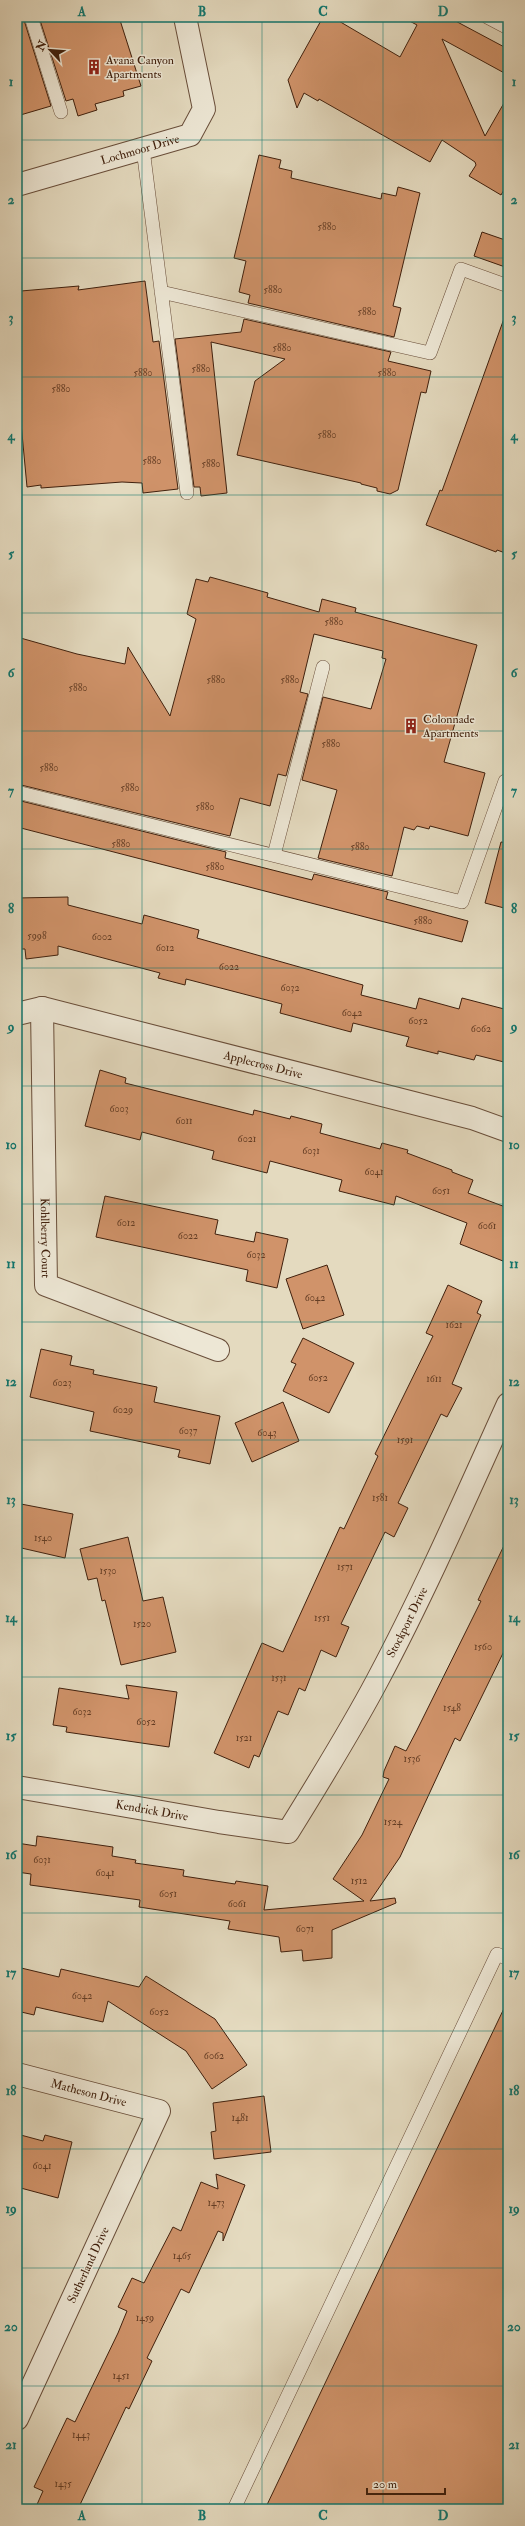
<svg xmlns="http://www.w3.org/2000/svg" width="525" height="2526" viewBox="0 0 525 2526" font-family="'IM FELL Double Pica',serif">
  <rect width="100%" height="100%" fill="#e4dabf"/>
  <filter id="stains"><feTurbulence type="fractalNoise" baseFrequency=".005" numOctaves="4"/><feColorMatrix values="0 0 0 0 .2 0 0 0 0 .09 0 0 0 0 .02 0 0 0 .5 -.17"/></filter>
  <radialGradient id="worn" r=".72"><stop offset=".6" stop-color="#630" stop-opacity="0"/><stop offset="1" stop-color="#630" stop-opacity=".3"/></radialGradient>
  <path fill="#d0936a" stroke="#40200d" d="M17 17H23L51 106 17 116Z
    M39 17H119L141 86 123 91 124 96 95 104 97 110 78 116 73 99 66 101Z
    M323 17H332L400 57 417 25 402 17H448L508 49V75L442 39 485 136 508 96V183L501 195 469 176 476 165 475 162 442 140 430 162 319 99 318 101 304 93 297 108 288 80Z
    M259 155 281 160 279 168 292 171 291 178 381 199 382 193 396 196 398 187 420 193 393 306 401 308 394 337 248 303 250 295 239 292 246 261 234 258Z
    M482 232 508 241V268L474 256Z
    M145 281 153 342 159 341 178 489 143 493 142 483 122 482 41 488V485L27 487 17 380V297L21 295V291L79 286 78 290Z
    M506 313H508V554L497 550 496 552 426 525 440 490 442 491Z
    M244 319 391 352 388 361 431 371 426 393 421 392 398 490 390 494 377 491V488L361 484V483L237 455 255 381 285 359 211 342 227 493 201 496 200 487H194L175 339 241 332Z
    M210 577 268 593 267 597 319 612 322 599 356 608 355 612 477 645 444 762 485 773 468 836 430 826 429 829 417 826 414 830 404 827 392 876 318 858 337 790 302 780 323 697 371 709 386 659 382 658 383 651 314 634 300 692 308 694 286 776 278 774 270 806 240 798 230 836 17 784V637L77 654 125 664 128 647 170 716 196 619 187 614 196 579 208 582Z
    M17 800 226 852 225 858 312 880 314 874 388 892 386 899 468 921 462 942 17 827Z
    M501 842 508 843V909L485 903Z
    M68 897V905L142 924 144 915 199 930 197 938 363 985 361 995 416 1009 419 998 459 1009 462 998 508 1010V1047L504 1062 476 1055 474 1060 438 1051V1054L406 1046 409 1037 353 1023 351 1032 280 1013 282 1004 186 979 185 985 158 978 160 973 58 946V955L26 959 25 949H17V898Z
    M100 1070 126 1078 125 1083 253 1115 254 1110 290 1119 291 1116 322 1124 320 1133 380 1149 382 1143 408 1150 407 1153 452 1170V1172L473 1180 468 1193 508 1208V1263L460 1244 467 1223 396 1196 394 1205 339 1191 342 1180 270 1161 267 1173 212 1159 214 1151 142 1132 140 1140 85 1126Z
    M105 1196 218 1220 215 1234 254 1242 256 1232 288 1239 277 1288 246 1281 248 1270 96 1237Z
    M327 1265 344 1315 303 1329 286 1279Z
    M448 1285 482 1301 477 1313 481 1315 452 1384 462 1388 447 1417 441 1414 398 1503 408 1508 394 1537 385 1532 341 1624 349 1627 336 1657 321 1650 305 1691 299 1688 288 1715 278 1711 259 1757 254 1755 249 1768 214 1753 262 1643 283 1652 340 1527 344 1529 378 1456 375 1454 433 1336 426 1333Z
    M303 1338 354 1363 329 1413 283 1391 296 1364 291 1362Z
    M41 1349 72 1356 70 1365 94 1370 93 1374 157 1387 154 1402 220 1416 210 1464 178 1457 180 1450 90 1431 94 1412 30 1397Z
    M283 1402 299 1441 252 1462 235 1423Z
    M21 1504 73 1514 65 1558 17 1547V1528Z
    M128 1537 143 1601 163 1597 176 1652 121 1665 105 1600 102 1601 97 1578 88 1580 80 1549Z
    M508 1537V1643L460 1741 455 1738 400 1857 370 1901 395 1898 396 1903 332 1930V1958L303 1961 302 1950 281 1952 279 1937 228 1929 230 1921 139 1907 140 1900 30 1885 31 1874 17 1872V1843L36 1846 37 1836 113 1847 112 1856 136 1860 135 1863 184 1870 183 1876 235 1884 236 1881 268 1886 264 1910 364 1901 333 1879 362 1835 389 1779 383 1777 384 1771 395 1746 406 1751 417 1730 481 1601 478 1600Z
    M126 1685 177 1692 169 1747 66 1732 67 1727 53 1725 59 1688 129 1699Z
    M17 1967 59 1977 61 1969 139 1987 146 1976 215 2019 247 2065 212 2089 186 2051 108 2001 103 2022 36 2007 34 2015 17 2011Z
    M508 2000V2509H265Z
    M264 2096 271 2152 214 2159 211 2132 216 2131 213 2103Z
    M17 2134 43 2141 45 2135 72 2142 58 2198 17 2187Z
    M216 2174 245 2185 223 2241V2233L218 2231 189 2293 181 2289 147 2358 152 2361 129 2409 126 2407 78 2509H35L43 2491 34 2487 67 2418 75 2422 118 2333 127 2311 118 2307 132 2278 144 2283 173 2227 181 2231 201 2182 218 2189Z"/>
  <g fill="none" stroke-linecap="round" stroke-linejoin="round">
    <g stroke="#694e3a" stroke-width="14">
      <path id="service" d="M31 17 61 112
        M487 17 508 28
        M143 149 187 493
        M161 292 430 353 461 269 508 286
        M17 792 462 902 505 781 508 782
        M274 855 323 667
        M234 2509 497 1954 508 1959"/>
    </g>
    <g stroke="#694e3a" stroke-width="24">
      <g id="minor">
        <path id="s1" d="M42 1008 46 1285 218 1350"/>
        <path id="s2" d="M17 1014 42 1008 472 1118 508 1131"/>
        <path id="s3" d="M17 1787 219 1822 288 1832C319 1782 350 1732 377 1681 425 1591 466 1497 508 1404"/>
        <path id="s4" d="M17 2074 159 2111 17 2419"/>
      </g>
    </g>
    <g stroke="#694e3a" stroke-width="24">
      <g id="tertiary">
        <path id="s5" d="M17 185 190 135 204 109 185 17"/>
      </g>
    </g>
    <use href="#service" stroke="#ede7d5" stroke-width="13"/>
    <use href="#minor" stroke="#ede7d5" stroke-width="22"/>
    <use href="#tertiary" stroke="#ede7d5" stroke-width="22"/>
  </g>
  <path fill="none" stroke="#0f766e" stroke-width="1" stroke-opacity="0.55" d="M142 17V2509M262 17V2509M383 17V2509M17 140H508M17 258H508M17 377H508M17 495H508M17 613H508M17 731H508M17 849H508M17 968H508M17 1086H508M17 1204H508M17 1322H508M17 1440H508M17 1558H508M17 1677H508M17 1795H508M17 1913H508M17 2031H508M17 2149H508M17 2268H508M17 2386H508"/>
  <defs>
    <g id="building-bare" transform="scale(1.2)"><path d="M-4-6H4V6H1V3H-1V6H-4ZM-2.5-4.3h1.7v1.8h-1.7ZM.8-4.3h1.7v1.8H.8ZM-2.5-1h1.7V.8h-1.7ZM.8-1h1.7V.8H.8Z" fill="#8f2418" stroke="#ede7d5" stroke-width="2.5" paint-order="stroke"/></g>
  </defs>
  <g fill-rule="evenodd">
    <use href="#building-bare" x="94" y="67"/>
    <use href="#building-bare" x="411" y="726"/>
  </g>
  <g text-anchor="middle" stroke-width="3" stroke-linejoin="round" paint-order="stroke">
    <g font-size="10" fill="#643d24">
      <text x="327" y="230">5880</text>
      <text x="273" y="293">5880</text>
      <text x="367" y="315">5880</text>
      <text x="282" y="351">5880</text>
      <text x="201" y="372">5880</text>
      <text x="143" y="376">5880</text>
      <text x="387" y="376">5880</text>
      <text x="61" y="392">5880</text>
      <text x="327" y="438">5880</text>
      <text x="152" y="464">5880</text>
      <text x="211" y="467">5880</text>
      <text x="334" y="625">5880</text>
      <text x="216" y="683">5880</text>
      <text x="290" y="683">5880</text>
      <text x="78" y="691">5880</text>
      <text x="331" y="747">5880</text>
      <text x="49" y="771">5880</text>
      <text x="130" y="791">5880</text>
      <text x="205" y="810">5880</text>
      <text x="121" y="847">5880</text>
      <text x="360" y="850">5880</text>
      <text x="215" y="870">5880</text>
      <text x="423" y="924">5880</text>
      <text x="37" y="939">5998</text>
      <text x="102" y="940">6002</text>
      <text x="165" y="951">6012</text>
      <text x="229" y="970">6022</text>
      <text x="290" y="991">6032</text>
      <text x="352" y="1016">6042</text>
      <text x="418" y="1024">6052</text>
      <text x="481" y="1032">6062</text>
      <text x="119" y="1112">6003</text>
      <text x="184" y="1124">6011</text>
      <text x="247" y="1142">6021</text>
      <text x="311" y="1154">6031</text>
      <text x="374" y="1175">6041</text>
      <text x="441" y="1194">6051</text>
      <text x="126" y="1226">6012</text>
      <text x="487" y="1229">6061</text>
      <text x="188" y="1239">6022</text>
      <text x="256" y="1258">6032</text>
      <text x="315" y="1301">6042</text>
      <text x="454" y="1328">1621</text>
      <text x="318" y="1381">6052</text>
      <text x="434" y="1382">1611</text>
      <text x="62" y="1386">6023</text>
      <text x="123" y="1413">6029</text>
      <text x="188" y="1434">6037</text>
      <text x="267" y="1436">6043</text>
      <text x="405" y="1443">1591</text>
      <text x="380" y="1501">1581</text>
      <text x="43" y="1541">1540</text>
      <text x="345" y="1570">1571</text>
      <text x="108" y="1574">1530</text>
      <text x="322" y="1621">1551</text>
      <text x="142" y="1627">1520</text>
      <text x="483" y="1650">1560</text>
      <text x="279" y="1681">1531</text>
      <text x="452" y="1711">1548</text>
      <text x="82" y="1715">6032</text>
      <text x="146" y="1725">6052</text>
      <text x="244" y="1741">1521</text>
      <text x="412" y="1762">1536</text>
      <text x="393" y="1825">1524</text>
      <text x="42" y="1863">6031</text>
      <text x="105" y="1876">6041</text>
      <text x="359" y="1884">1512</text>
      <text x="168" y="1897">6051</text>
      <text x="237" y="1907">6061</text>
      <text x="305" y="1932">6071</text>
      <text x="82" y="1999">6042</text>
      <text x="159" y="2015">6052</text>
      <text x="214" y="2059">6062</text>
      <text x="240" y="2121">1481</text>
      <text x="42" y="2169">6041</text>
      <text x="216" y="2206">1473</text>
      <text x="182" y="2259">1465</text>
      <text x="145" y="2321">1459</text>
      <text x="121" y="2379">1451</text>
      <text x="81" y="2438">1443</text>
      <text x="63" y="2487">1435</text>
    </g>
    <g font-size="12" fill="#40200d" stroke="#ede7d5" text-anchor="start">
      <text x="106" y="64">Avana Canyon<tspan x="106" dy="14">Apartments</tspan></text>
      <text x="423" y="723">Colonnade<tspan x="423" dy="14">Apartments</tspan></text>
    </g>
    <g font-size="12" fill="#40200d" stroke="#ede7d5">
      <text dy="4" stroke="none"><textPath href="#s5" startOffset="128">Lochmoor Drive</textPath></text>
      <text dy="4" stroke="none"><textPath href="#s2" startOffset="254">Applecross Drive</textPath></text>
      <text dy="4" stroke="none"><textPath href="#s1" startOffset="230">Kohlberry Court</textPath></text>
      <text dy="4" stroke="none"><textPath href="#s3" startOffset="516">Stockport Drive</textPath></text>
      <text dy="4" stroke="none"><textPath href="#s3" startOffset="137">Kendrick Drive</textPath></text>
      <text dy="4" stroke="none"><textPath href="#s4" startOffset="74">Matheson Drive</textPath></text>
      <text transform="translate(88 2265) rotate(-65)" y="4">Sutherland Drive</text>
    </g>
  </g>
  <rect width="525" height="2526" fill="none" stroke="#e4dabf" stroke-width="44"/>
  <g transform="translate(50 50) rotate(296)" stroke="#ede7d5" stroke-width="3" paint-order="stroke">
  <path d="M0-3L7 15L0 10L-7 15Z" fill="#40200d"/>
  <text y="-6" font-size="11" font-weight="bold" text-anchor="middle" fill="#40200d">N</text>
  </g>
  <path d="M367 2488v6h78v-6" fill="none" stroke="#40200d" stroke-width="2"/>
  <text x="373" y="2488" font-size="12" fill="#40200d" stroke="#ede7d5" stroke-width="3" paint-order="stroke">20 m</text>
  <rect x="22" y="22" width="481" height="2482" fill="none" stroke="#0f766e" stroke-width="1.5"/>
  <g font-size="13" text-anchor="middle" font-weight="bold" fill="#0f766e">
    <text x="82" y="16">A</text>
    <text x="202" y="16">B</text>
    <text x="323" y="16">C</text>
    <text x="443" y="16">D</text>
    <text x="11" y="86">1</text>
    <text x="514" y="86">1</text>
    <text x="11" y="204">2</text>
    <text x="514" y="204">2</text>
    <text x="11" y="322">3</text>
    <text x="514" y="322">3</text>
    <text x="11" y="440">4</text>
    <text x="514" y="440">4</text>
    <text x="11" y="558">5</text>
    <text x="514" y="558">5</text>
    <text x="11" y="677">6</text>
    <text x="514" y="677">6</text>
    <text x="11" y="795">7</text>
    <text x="514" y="795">7</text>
    <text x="11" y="913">8</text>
    <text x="514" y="913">8</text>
    <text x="11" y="1031">9</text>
    <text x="514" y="1031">9</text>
    <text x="11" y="1149">10</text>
    <text x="514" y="1149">10</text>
    <text x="11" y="1268">11</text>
    <text x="514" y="1268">11</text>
    <text x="11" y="1386">12</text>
    <text x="514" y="1386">12</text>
    <text x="11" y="1504">13</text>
    <text x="514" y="1504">13</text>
    <text x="11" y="1622">14</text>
    <text x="514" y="1622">14</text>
    <text x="11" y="1740">15</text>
    <text x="514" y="1740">15</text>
    <text x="11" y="1859">16</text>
    <text x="514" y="1859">16</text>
    <text x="11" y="1977">17</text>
    <text x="514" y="1977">17</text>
    <text x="11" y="2095">18</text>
    <text x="514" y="2095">18</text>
    <text x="11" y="2213">19</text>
    <text x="514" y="2213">19</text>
    <text x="11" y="2331">20</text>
    <text x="514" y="2331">20</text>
    <text x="11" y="2449">21</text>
    <text x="514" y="2449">21</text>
    <text x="82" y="2520">A</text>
    <text x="202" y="2520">B</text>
    <text x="323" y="2520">C</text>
    <text x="443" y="2520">D</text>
  </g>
  <rect width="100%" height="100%" filter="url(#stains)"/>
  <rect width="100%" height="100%" fill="url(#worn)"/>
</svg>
